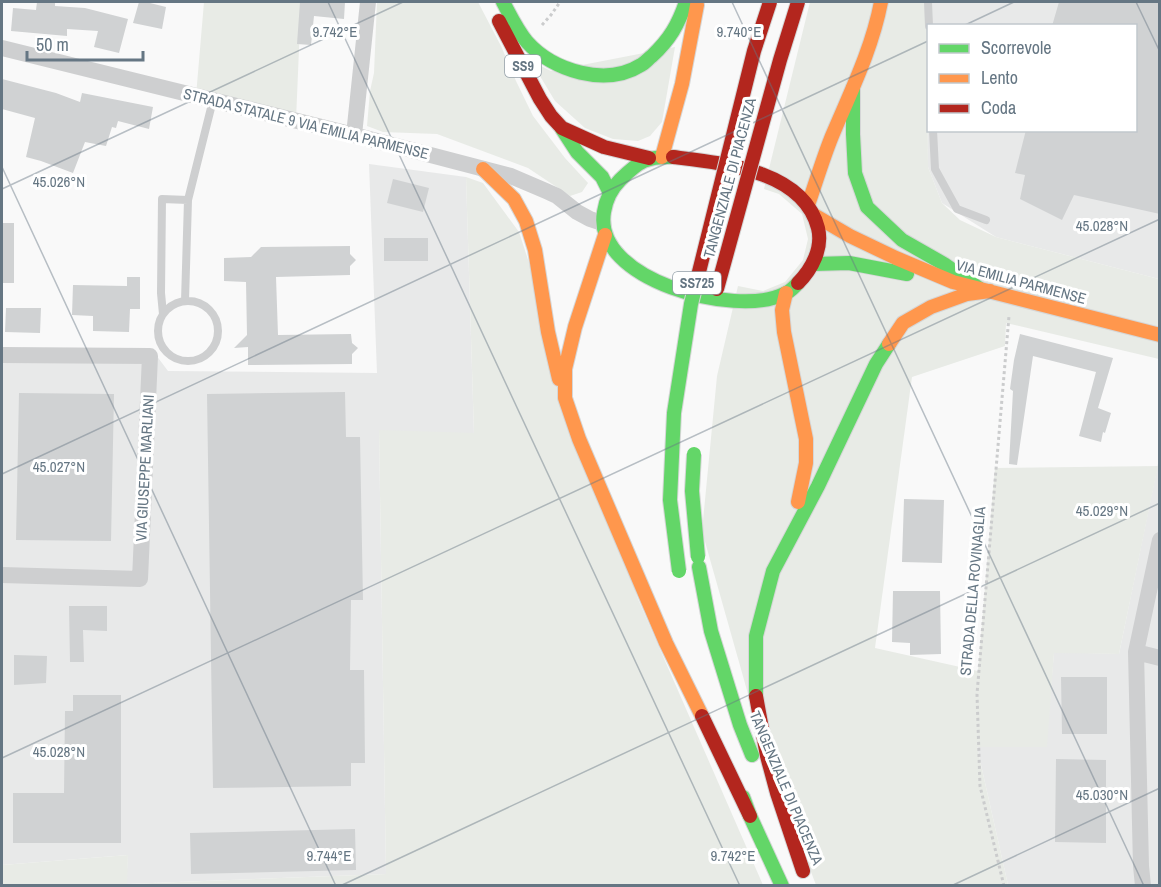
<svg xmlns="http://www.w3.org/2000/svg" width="1161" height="887" viewBox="0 0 1161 887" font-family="'Archivo Narrow',sans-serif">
  <rect width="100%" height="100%" fill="#f9f9f9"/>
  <path fill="#e8e9e9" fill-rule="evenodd" d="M927 2H1159V279L996 237 942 203 928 167ZM928 26H1136V130H928Z
    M369 164 466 177 474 434 379 431 386 874 126 884 128 855 2 865V352L153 351 168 371 377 373Z
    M1159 459V885H1008L977 747H1046L1054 652 1119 654Z"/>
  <path fill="#e8ebe6" d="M204 2H301L296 120 196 96Z
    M377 2H478L501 46 516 81 533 116 565 158 588 183 582 192 570 196 528 168 437 134 383 132 367 126 370 91 374 73Z
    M810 2H927L928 167 942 203 960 220 996 237 1159 279V359L1006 323 1005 346 912 377 875 648 978 671 995 468 1158 466 1119 654 1054 653 1047 747H977L1008 885H816L761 740 702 531 717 376 738 286 763 291 785 282 803 260 808 239 802 214 779 194 764 189Z
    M675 47 662 122 650 136 638 141 613 139 585 128 555 101 540 76 541 66 551 71Z
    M466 177 483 183 519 232 638 599 763 885 2 886V865L128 855 127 884 386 874 379 430 474 433Z"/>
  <path fill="#d0d2d3" d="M37 2H55V6L85 8 128 19 119 53 94 47 98 31 67 29V36L11 31 13 8 36 10Z
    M139 2H146L166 7 162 29 133 23Z
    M300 2H345L344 19 314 16 311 45 297 44Z
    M1059 2H1160V214L1074 195 1062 220 1020 199 1025 175 1015 173 1026 130H1136V26H1052Z
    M2 79 56 93 80 102 82 93 153 107 149 129 118 121 116 128 112 127 106 146 85 142 73 173 41 161 26 157 35 118 2 109Z
    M393 179 429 188 423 212 387 203Z
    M2 223H14V283H2Z
    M384 238H428V261H384Z
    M350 246V254L356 260 350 266V275L276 277 278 335 351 334 352 343 358 348 352 354V364L248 365V347L234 348 247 335 246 282 224 281V258L251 257 261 247Z
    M127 277H140V309H130L129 332 93 331V316L72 315 73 285 127 286Z
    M6 308H41L40 333 5 332Z
    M1020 334 1113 358 1098 408 1111 413 1105 433 1103 432 1101 442 1079 436 1096 372 1033 356 1017 465 1009 464 1013 391 1010 389 1014 360Z
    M345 392 346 437H360L363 600H351L350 670H364L365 763H351V786L213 788 207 394Z
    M19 393 114 394 111 541 16 540Z
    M904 499 944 500 942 563 902 562Z
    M893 591H940L941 654 910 655V643L892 642Z
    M69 606H107V631L83 630 84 662H70Z
    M14 655 47 656 46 683 14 685Z
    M1061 677H1107V734H1062Z
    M73 695H121V843H13V793H64L65 711H73Z
    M1056 759 1106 760V843L1055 842Z
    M355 829 356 870 191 874 190 833Z"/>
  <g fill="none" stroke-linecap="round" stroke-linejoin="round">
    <g stroke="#d5d6d7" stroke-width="16">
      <path id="fast" d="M503 2C510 15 517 30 527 42 553 71 606 87 641 65 645 63 648 59 652 56 670 39 678 25 686 2
        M853 88V134L855 173 867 207 902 240 944 264 980 289
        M562 129 577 152 602 177 609 191
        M673 157C647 156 639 161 620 180 611 189 606 199 604 212 592 280 736 318 784 294 790 292 794 287 798 283
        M814 264 849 263 907 274
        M699 567 711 631 740 725 752 755
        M756 696V636L773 571 818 486 876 364 889 344
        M743 797 750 816 782 886"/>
    </g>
    <g stroke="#d5d6d7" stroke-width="16">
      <path id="slow" d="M662 157 682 84 697 5
        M483 169 514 199 526 221 535 250 548 332 559 379
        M808 205C816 182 823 158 832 136 851 91 872 49 881 2
        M814 215 850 236 896 258 953 282 1160 335
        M605 235 575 327 565 369V398L579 439 666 643 702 716
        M786 293 782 310 784 332 806 439V463L798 502
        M889 344 903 323 931 307 967 294 990 291"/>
    </g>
    <g stroke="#d5d6d7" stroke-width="16">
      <path id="jam" d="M499 21 540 99 551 116 562 128 604 147 649 158
        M673 157C722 163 803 170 818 228 823 248 812 269 798 283
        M756 696 767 756 777 793 803 871
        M702 716 750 816"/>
    </g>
    <path stroke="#cbcccd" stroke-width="3" stroke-dasharray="3 3" stroke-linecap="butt" d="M542 25 551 15 560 2
      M1004 886 980 786 977 694 1009 316"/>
    <path stroke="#cecfd0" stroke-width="8" d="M928 2 929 26
      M933 130 935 169 957 209 986 220
      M185 301 188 200 213 100
      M158 331a30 30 0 1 1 60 0a30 30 0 1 1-60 0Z
      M163 314 161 293 162 199 188 200"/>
    <path stroke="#cecfd0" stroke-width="16" d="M2 48 354 135 511 176 546 191 557 196 577 212 590 219 602 223
      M354 135 368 2
      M2 355 150 356 140 579 2 575
      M1136 652 1160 658
      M1143 886 1141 866 1136 652 1160 540"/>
    <use href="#fast" stroke="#63d668" stroke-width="14"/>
    <use href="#slow" stroke="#ff974d" stroke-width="14"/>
    <use href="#jam" stroke="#b3261e" stroke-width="14"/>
    <g stroke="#d5d6d6" stroke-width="16" stroke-linecap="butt">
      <path id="fast-bridge" d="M694 454 692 491 698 557
        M679 571 670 500 674 413 691 304 697 280"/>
    </g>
    <g stroke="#d5d6d6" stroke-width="16" stroke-linecap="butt">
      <path id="jam-bridge" d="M697 280 754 51 770 2
        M717 289 780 60 798 2"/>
    </g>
    <use href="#fast-bridge" stroke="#63d668" stroke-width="14"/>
    <use href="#jam-bridge" stroke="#b3261e" stroke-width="14"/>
  </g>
  <path fill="none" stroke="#657683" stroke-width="1.5" stroke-opacity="0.45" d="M328 2 740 886M732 2 1144 886M1136 2 1160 52M963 26 1014 2M2 167 336 886M2 189 403 2M2 474 928 41M2 758 1160 219M340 886 1160 503M951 886 1160 788"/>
  <g text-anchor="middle" stroke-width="6" stroke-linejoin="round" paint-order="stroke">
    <g fill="#fff" stroke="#939fa8" stroke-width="1.5">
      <rect x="505" y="55" width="36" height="22" rx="4.5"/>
      <rect x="673" y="272" width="48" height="22" rx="4.5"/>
    </g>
    <g font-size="14" font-weight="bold" fill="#657683">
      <text x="523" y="71">SS9</text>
      <text x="697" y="288">SS725</text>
    </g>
    <g font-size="15" fill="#657683" stroke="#fff">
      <text transform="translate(306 124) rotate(14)" y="5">STRADA STATALE 9 VIA EMILIA PARMENSE</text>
      <text transform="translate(730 178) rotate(-75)" y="5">TANGENZIALE DI PIACENZA</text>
      <text transform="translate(1021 282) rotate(15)" y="5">VIA EMILIA PARMENSE</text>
      <text transform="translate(145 468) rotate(-87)" y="5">VIA GIUSEPPE MARLIANI</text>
      <text transform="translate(973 591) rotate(-85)" y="5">STRADA DELLA ROVINAGLIA</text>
      <text transform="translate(786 788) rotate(67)" y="5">TANGENZIALE DI PIACENZA</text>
    </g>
  </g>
  <g font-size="15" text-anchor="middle" fill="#657683" stroke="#fff" stroke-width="6" stroke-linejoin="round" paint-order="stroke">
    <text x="335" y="37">9.742°E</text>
    <text x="739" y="37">9.740°E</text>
    <text x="59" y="187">45.026°N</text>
    <text x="1102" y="231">45.028°N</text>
    <text x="59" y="472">45.027°N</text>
    <text x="1102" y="516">45.029°N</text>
    <text x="59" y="757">45.028°N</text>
    <text x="1102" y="800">45.030°N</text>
    <text x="329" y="861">9.744°E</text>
    <text x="733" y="861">9.742°E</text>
  </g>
  <rect width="1161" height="887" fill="none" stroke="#657683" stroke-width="6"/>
  <rect x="927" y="24" width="210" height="108" fill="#ffffff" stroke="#c1c8cd" stroke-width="1.5"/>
  <rect x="939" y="44" width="30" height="9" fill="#63d668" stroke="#c1c8cd" stroke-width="1.5"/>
  <text x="981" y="54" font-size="18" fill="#657683">Scorrevole</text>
  <rect x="939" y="74" width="30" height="9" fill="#ff974d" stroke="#c1c8cd" stroke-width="1.5"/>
  <text x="981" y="84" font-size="18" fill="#657683">Lento</text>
  <rect x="939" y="104" width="30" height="9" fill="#b3261e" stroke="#c1c8cd" stroke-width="1.5"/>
  <text x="981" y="114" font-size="18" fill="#657683">Coda</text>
  <path d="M27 51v9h116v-9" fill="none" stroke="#657683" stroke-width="3"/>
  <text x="36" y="51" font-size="18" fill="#657683" stroke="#ffffff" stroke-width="4.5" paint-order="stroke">50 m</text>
</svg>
